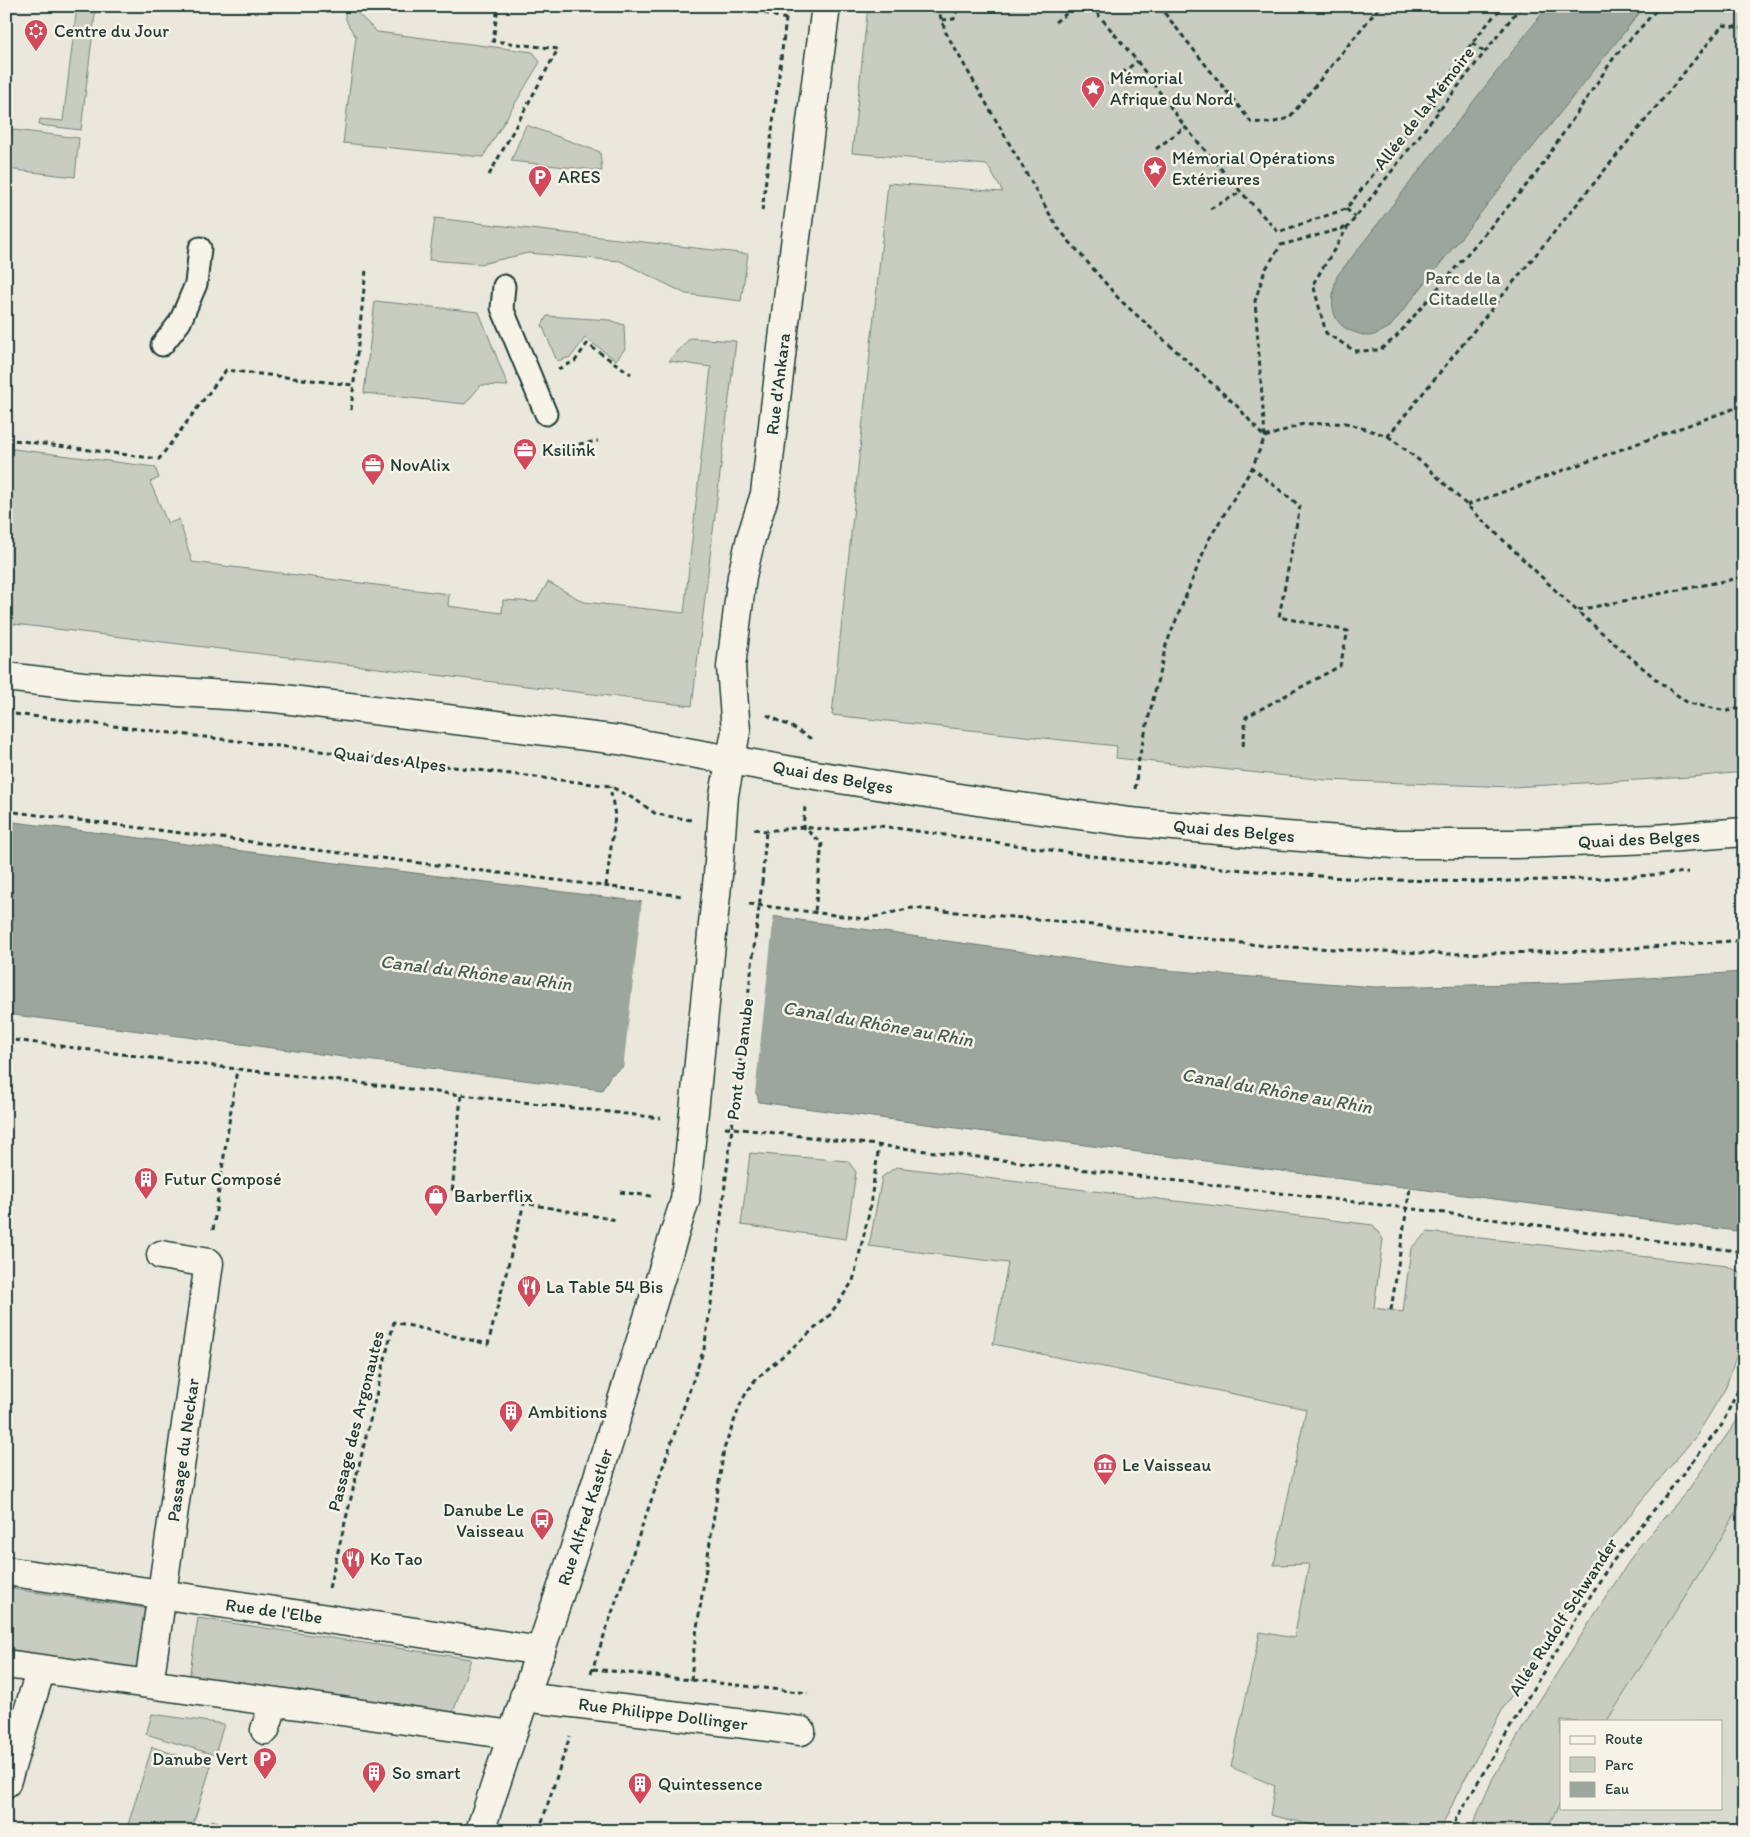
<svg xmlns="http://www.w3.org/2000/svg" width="1750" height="1837" viewBox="0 0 1750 1837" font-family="Itim,sans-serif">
  <rect width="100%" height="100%" fill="#eae8dd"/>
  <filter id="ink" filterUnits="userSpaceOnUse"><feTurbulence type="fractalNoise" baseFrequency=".02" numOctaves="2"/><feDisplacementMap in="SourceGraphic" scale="10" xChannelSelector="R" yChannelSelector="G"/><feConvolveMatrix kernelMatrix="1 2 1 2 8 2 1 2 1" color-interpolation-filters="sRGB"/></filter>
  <g filter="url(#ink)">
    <path fill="#d9dacf" d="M1744 1499V1831H1545L1561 1802V1808H1721V1721H1607L1720 1540Z"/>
    <path fill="#c8ccc1" stroke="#74847a" d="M77 6H96L81 130 39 125 40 119 63 121Z
      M346 6H350L377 32 533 52 540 62 483 157 343 143 356 37C350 27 342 19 346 6Z
      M868 6H1744V772L1691 777 1512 787 1326 780 1116 758 1117 746 832 715 888 183 1003 192 987 165 852 153Z
      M526 125 600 152 602 171 511 161Z
      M6 129 79 138 75 177 6 169Z
      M435 218 748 254 741 301 686 294 620 261 528 253 481 264 429 260Z
      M375 301 479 312 508 386 481 385 465 404 364 393Z
      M547 316 610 320 624 325 625 349 616 360 585 338 571 357 557 361 542 325Z
      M690 338 736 341 692 706 6 623V448L155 467 159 478 150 482 168 524 179 519 192 562 449 594 448 606 502 613 503 600 536 602 548 582 584 602 684 613 711 367 669 361Z
      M750 1153 848 1161 856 1172 846 1239 741 1225Z
      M896 1167 1373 1225 1383 1239 1374 1308 1403 1312 1411 1248 1428 1232 1727 1266 1740 1272 1744 1277V1334L1725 1389 1697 1435 1640 1502 1599 1556 1540 1652 1505 1705 1459 1790 1440 1831H1337L1270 1815 1275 1786 1231 1767 1260 1632 1294 1638 1309 1564 1274 1565 1306 1409 993 1344 1008 1263 869 1246 882 1177Z
      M1744 1409V1499L1720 1540 1607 1721H1561V1802L1545 1831H1470L1493 1778 1534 1709 1584 1631 1637 1549 1688 1490 1741 1415Z
      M6 1588 151 1609 139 1672 6 1652Z
      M198 1618 471 1659 451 1719 189 1679Z
      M152 1714 224 1724 215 1755 146 1734Z
      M152 1747 211 1766 191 1831H126Z
      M212 1820 246 1831H208Z"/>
    <path fill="#9ca69c" stroke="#6a7c72" d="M1548 6H1645L1390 327C1384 330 1375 336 1368 336 1365 336 1360 334 1357 333 1328 326 1330 299 1337 276Z
      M6 821 643 902 778 917 1130 967 1374 987 1565 983 1744 972V1232L759 1102 757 1095 751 1087 622 1067 610 1076 602 1090 6 1014Z"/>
    <path fill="#eae8dd" d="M642 900 774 914 755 1094 759 1104 750 1089 623 1070Z"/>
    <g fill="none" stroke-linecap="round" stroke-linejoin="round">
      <g stroke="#1f3d34" stroke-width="25">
        <path id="service" d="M504 286 502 308 546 414
          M162 345 180 322 196 284 200 248"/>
      </g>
      <g stroke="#1f3d34" stroke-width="31">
        <path id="pedestrian" d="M6 1571 541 1651"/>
      </g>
      <g stroke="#1f3d34" stroke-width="31">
        <path id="minor" d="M6 1664 512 1735
          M149 1684 209 1263 161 1255
          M524 1697 801 1731
          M265 1730 274 1702
          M6 1783 41 1669"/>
      </g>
      <g stroke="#1f3d34" stroke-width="31">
        <path id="tertiary" d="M718 875 724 795 736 731 731 667 742 576 751 538 765 494 785 322 826 6
          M480 1831 585 1518 685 1200"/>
      </g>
      <g stroke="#1f3d34" stroke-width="31">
        <path id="secondary" d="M6 677 83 686 275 698 619 740 809 774 990 803 1130 822 1260 834 1394 844H1515L1654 839 1744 832"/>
      </g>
      <path stroke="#1f3d34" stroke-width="3" stroke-dasharray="5 4" stroke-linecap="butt" d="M738 6 786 19 787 6
        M937 6 946 33 1057 227 1120 300 1237 406 1264 437
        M1091 6 1137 61 1185 127 1241 192 1278 232 1346 209 1431 101 1472 43 1502 6
        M1159 6 1251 122 1271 123 1289 118 1380 6
        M1521 6 1348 227 1313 284 1326 333 1355 351 1380 350 1396 337 1536 174 1615 56 1660 6
        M942 20 954 19 959 6
        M1055 22 1077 6
        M1472 43 1484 52
        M1108 85 1137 61
        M1431 101 1439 110
        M1156 149 1185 127
        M489 175 558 49 493 41 498 6
        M1210 209 1241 192
        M1346 209 1356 217
        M762 211 786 19
        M558 369 575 361 587 344 631 374
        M351 410 366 270
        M1388 436 1425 465 1577 611 1658 681 1688 703 1727 711 1744 707
        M1265 437 1303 424 1346 423 1388 436 1723 25 1744 28
        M6 439 159 459 226 370 353 385
        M561 447 598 441
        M1467 505 1744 405
        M1578 610 1744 577
        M6 713 610 786 636 800 656 814 691 820
        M767 715 792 727 810 738V741
        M1243 746 1246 717 1340 666 1348 631 1279 617 1300 506 1252 468
        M1135 789 1139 758 1166 645 1208 541 1252 468 1265 437 1255 301 1265 270 1281 245 1348 227
        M805 807 803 827 822 843 815 912
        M6 811 683 896
        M754 829 766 831 803 827 834 830 874 825 1121 860 1357 879 1478 882 1613 878 1688 872
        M762 883 766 831
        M606 886 615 816 610 786
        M749 904 866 919 911 908 1068 922 1267 946 1448 954 1594 951 1744 940
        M6 1039 237 1069 661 1118
        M461 1096 452 1193 524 1203
        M725 1127 1406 1208 1744 1252
        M620 1192 651 1196
        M213 1230 237 1069
        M1391 1310 1410 1188
        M329 1588 394 1322 488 1344 524 1203 616 1220
        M593 1669 808 1693
        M591 1673 704 1349 713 1291 719 1234
        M691 1680 694 1648 724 1449 742 1400 755 1380 829 1316 853 1281 869 1213 879 1146
        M539 1831 570 1736
        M1452 1831 1456 1819 1534 1687 1609 1566 1721 1426 1744 1378"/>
      <use href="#service" stroke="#f7f3e8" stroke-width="21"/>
      <use href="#pedestrian" stroke="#f7f3e8" stroke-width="28"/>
      <use href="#minor" stroke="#f7f3e8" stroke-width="28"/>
      <use href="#tertiary" stroke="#f7f3e8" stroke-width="28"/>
      <use href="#secondary" stroke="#f7f3e8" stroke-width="28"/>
      <g stroke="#1f3d34" stroke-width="31" stroke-linecap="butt">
        <path id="tertiary-bridge" d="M685 1200 718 875"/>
      </g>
      <path stroke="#1f3d34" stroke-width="3" stroke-dasharray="5 4" stroke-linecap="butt" d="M719 1234 762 883"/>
      <use href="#tertiary-bridge" stroke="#f7f3e8" stroke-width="28"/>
    </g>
  </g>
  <defs>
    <g id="synagogue-pin" transform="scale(1.25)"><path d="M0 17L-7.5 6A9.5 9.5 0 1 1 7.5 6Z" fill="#d1495b" stroke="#f7f3e8"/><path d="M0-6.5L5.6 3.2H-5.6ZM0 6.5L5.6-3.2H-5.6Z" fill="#fff"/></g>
    <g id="sight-pin" transform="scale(1.25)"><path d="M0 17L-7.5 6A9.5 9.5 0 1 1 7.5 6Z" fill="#d1495b" stroke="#f7f3e8"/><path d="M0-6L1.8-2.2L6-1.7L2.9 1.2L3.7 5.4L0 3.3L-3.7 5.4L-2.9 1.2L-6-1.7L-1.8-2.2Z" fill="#fff"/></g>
    <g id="parking-pin" transform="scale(1.25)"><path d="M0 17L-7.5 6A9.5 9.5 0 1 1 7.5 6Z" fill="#d1495b" stroke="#f7f3e8"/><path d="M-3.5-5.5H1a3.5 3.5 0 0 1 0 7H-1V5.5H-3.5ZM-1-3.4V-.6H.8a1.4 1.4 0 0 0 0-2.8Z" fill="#fff"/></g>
    <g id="office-pin" transform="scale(1.25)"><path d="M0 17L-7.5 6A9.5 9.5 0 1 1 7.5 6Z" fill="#d1495b" stroke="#f7f3e8"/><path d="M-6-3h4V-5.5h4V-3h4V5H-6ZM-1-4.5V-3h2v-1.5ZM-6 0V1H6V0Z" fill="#fff"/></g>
    <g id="building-pin" transform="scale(1.25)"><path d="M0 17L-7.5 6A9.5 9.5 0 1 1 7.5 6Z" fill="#d1495b" stroke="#f7f3e8"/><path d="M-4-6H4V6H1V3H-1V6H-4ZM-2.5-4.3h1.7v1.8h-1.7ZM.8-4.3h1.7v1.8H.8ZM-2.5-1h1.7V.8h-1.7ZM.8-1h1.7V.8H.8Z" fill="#fff"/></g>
    <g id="shop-pin" transform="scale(1.25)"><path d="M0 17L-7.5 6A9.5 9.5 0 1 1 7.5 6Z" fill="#d1495b" stroke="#f7f3e8"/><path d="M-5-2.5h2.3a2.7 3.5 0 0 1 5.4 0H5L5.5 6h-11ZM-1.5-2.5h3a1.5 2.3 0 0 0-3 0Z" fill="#fff"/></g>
    <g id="restaurant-pin" transform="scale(1.25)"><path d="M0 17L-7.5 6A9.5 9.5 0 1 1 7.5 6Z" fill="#d1495b" stroke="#f7f3e8"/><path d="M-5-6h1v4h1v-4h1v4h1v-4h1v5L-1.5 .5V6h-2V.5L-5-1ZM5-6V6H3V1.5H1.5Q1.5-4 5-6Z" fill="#fff"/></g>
    <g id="museum-pin" transform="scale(1.25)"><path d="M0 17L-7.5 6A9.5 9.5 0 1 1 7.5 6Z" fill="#d1495b" stroke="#f7f3e8"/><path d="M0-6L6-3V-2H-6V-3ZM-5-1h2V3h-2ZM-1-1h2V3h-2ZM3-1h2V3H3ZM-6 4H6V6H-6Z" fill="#fff"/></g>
    <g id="bus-pin" transform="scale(1.25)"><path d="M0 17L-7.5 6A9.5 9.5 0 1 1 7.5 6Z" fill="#d1495b" stroke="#f7f3e8"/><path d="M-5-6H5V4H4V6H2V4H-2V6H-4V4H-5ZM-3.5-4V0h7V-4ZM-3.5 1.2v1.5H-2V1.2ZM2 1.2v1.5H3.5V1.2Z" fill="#fff"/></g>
  </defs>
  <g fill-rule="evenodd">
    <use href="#synagogue-pin" x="36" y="31"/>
    <use href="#sight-pin" x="1093" y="88"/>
    <use href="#sight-pin" x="1155" y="168"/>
    <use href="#parking-pin" x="540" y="177"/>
    <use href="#office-pin" x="525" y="450"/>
    <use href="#office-pin" x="373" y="465"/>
    <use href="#building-pin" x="146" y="1179"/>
    <use href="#shop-pin" x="436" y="1196"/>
    <use href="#restaurant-pin" x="529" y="1287"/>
    <use href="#building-pin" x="511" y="1412"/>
    <use href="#museum-pin" x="1105" y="1465"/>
    <use href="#bus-pin" x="542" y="1520"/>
    <use href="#restaurant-pin" x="353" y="1559"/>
    <use href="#parking-pin" x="265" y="1759"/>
    <use href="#building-pin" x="374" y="1773"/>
    <use href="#building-pin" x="640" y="1784"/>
  </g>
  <g text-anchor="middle" stroke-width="5" stroke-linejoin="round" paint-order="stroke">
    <g font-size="18" fill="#1f3d34" stroke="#f7f3e8" text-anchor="start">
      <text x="54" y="37">Centre du Jour</text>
      <text x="1110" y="84">Mémorial<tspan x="1110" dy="21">Afrique du Nord</tspan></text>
      <text x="1172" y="164">Mémorial Opérations<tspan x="1172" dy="21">Extérieures</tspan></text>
      <text x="558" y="183">ARES</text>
      <text x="542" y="456">Ksilink</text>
      <text x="390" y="471">NovAlix</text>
      <text x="164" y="1185">Futur Composé</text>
      <text x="454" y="1202">Barberflix</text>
      <text x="546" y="1293">La Table 54 Bis</text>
      <text x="528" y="1418">Ambitions</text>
      <text x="1122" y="1471">Le Vaisseau</text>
      <text x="524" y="1516" text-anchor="end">Danube Le<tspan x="524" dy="21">Vaisseau</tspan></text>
      <text x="370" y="1565">Ko Tao</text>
      <text x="248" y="1765" text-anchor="end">Danube Vert</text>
      <text x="392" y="1779">So smart</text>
      <text x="658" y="1790">Quintessence</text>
    </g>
    <g font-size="18" fill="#1f3d34" stroke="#f7f3e8">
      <text transform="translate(1424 108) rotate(-52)" y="6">Allée de la Mémoire</text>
      <text transform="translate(778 384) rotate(-83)" y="6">Rue d'Ankara</text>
      <text transform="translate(390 759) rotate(7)" y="6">Quai des Alpes</text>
      <text transform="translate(833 777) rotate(10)" y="6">Quai des Belges</text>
      <text transform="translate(1234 831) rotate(5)" y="6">Quai des Belges</text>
      <text transform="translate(1639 839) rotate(-3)" y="6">Quai des Belges</text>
      <text transform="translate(740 1059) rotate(-83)" y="6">Pont du Danube</text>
      <text transform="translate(356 1421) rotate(-76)" y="6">Passage des Argonautes</text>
      <text transform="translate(183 1450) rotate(-82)" y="6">Passage du Neckar</text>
      <text transform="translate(585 1517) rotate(-72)" y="6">Rue Alfred Kastler</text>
      <text transform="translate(274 1611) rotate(8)" y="6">Rue de l'Elbe</text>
      <text transform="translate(1563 1617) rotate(-57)" y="6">Allée Rudolf Schwander</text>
      <text transform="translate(663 1714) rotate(7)" y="6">Rue Philippe Dollinger</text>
    </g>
    <g font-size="18" fill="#415a50" stroke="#f7f3e8">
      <text x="1463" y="284">Parc de la<tspan x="1463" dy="21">Citadelle</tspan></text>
    </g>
    <g font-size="19" font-style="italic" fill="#445c53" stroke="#f7f3e8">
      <text transform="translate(476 972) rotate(7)" y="7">Canal du Rhône au Rhin</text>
      <text transform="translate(878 1023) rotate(10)" y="7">Canal du Rhône au Rhin</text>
      <text transform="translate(1277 1090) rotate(10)" y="7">Canal du Rhône au Rhin</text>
    </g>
  </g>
  <rect width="1750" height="1837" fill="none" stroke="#f7f3e8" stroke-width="25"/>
  <rect x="12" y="12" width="1725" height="1812" fill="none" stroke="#1f3d34" stroke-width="2" filter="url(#ink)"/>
  <rect x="1560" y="1720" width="162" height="90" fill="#f7f3e8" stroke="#a1aaa0"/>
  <rect x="1570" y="1736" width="25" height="8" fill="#f7f3e8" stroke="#a1aaa0"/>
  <text x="1605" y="1744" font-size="15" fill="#1f3d34">Route</text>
  <rect x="1570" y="1757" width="25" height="15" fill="#c8ccc1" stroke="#a1aaa0"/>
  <text x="1605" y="1770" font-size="15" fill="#1f3d34">Parc</text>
  <rect x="1570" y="1782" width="25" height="15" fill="#9ca69c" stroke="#a1aaa0"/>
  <text x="1605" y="1794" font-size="15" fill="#1f3d34">Eau</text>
</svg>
